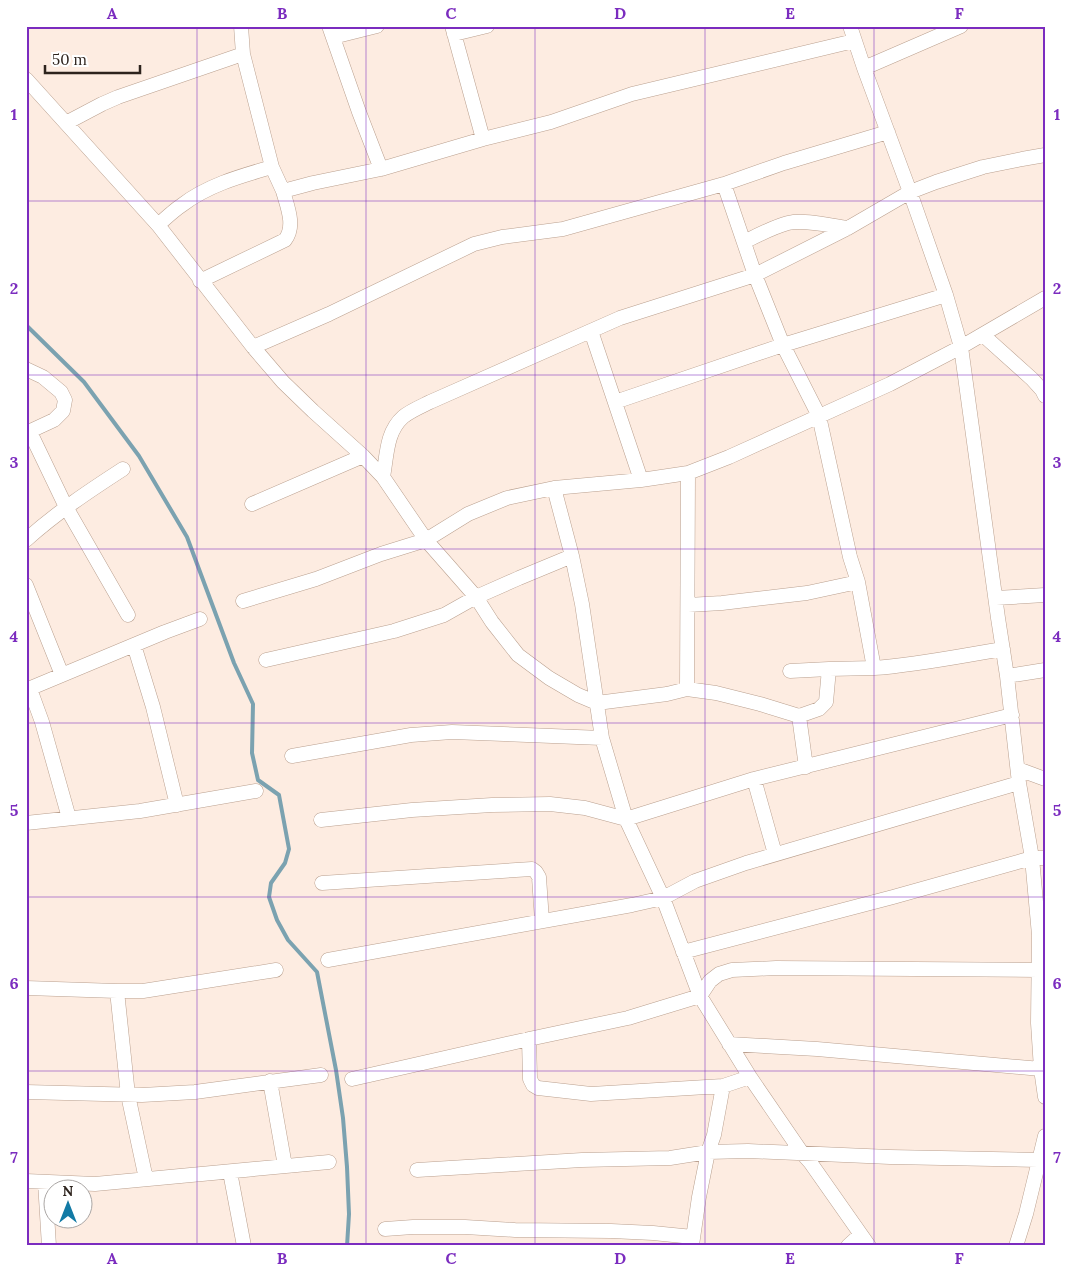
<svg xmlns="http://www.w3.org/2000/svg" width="1071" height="1272" viewBox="0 0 1071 1272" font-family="Lora,serif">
  <rect width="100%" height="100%" fill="#fdece1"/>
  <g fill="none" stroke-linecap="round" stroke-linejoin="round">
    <path stroke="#7ba2b0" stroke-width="4" d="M26 325 84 382 139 456 187 537 234 663 253 704 252 753 258 780 279 795 289 849 285 863 271 883 269 897 277 920 288 940 317 972 336 1070 343 1118 347 1167 349 1214 347 1246"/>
    <g stroke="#baa08f" stroke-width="15">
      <path id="street" d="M241 26 243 54 272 167
        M329 26 359 112 381 169
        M452 26 483 139
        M850 26 864 68 910 192 946 295 961 347 998 618 1007 676 1019 783 1032 858 1039 935 1038 1023 1041 1069 1045 1097
        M454 34 487 26
        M333 37 377 26
        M864 68 961 26
        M26 79 158 225 253 347 283 382 313 411 363 456 383 477 426 540 476 597 492 622 518 655 549 678 578 695 597 703 667 694 687 689 688 473
        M66 123 102 104 118 97 243 54
        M724 184 755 275 783 345 819 416 850 557 858 582 874 668C917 665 960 656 1003 649
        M158 225C166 218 173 211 182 205 208 185 241 176 272 167L283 191 313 183 381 169 483 139 551 122 632 94 854 41
        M744 242C758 235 773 227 788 223 805 219 831 226 848 228
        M200 281 285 240C296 226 287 206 283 191
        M591 331 641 480
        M983 335 1032 379 1042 390 1045 396
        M253 347 329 314 474 244 502 237 563 229 724 184 784 163 888 132
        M26 369 43 377 61 392 65 400 63 411 54 420 26 433
        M615 402 783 345 946 295
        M30 432 66 507 128 615
        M383 477C387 456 386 432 403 417 410 411 422 406 430 402L620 318 755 275 848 228 910 192 936 182 983 167 1022 159 1045 155
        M554 488 572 556 582 604 602 738 626 819 663 898 700 996 750 1077 802 1153 810 1162 869 1246
        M252 504 363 456
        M26 540C56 513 89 491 123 469
        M26 585 62 675
        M996 598 1045 595
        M243 601 316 579 381 554 426 540 468 514 507 498 554 488 641 480 688 473 729 457 890 384 961 347 1045 298
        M688 605 722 603 807 593 858 582
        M134 645 153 707 177 805
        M266 660 394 631 444 615 476 597 519 578 572 556
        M790 671 829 669 874 668
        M1007 676 1045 670
        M30 689 42 722 69 818
        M687 689 716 693 760 704 799 716 819 709 826 702 829 669
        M26 690 165 632 200 619
        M799 716 806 767
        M292 756 411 735 452 732 602 738
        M1018 769 1045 779
        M754 779 775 854
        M321 820 412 810 492 805 550 804 585 808 626 819 754 779 1012 715
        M26 823 140 811 256 791
        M322 883 532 869 536 872 539 877 542 921
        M683 952 893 897 1032 858H1045
        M328 960 632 905 663 898 695 881 746 863 1019 783
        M26 988 117 991H143L276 970
        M117 991 128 1095 146 1179
        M529 1039 530 1079 533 1085 538 1088 591 1094 723 1086 750 1077
        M729 1044 817 1049 1041 1069
        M352 1079 529 1039 628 1018 700 996 710 981 719 974 732 970 776 968 1038 970
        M270 1081 285 1166
        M26 1092 142 1095 195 1092 321 1075
        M417 1170 582 1160 670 1158 708 1152 748 1151 890 1157 1038 1160
        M230 1172 244 1246
        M26 1181 95 1184 329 1162
        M45 1182 49 1246
        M385 1229 413 1227H465L515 1230 611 1231 653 1233 693 1237
        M692 1245 699 1197 708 1152 714 1135 723 1086
        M848 1246 860 1235
        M1016 1246 1026 1214 1045 1136"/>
    </g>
    <use href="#street" stroke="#fff" stroke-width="14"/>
  </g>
  <path fill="none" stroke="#7b2cbf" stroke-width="1" stroke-opacity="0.55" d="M197 26V1246M366 26V1246M535 26V1246M705 26V1246M874 26V1246M26 201H1045M26 375H1045M26 549H1045M26 723H1045M26 897H1045M26 1071H1045"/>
  <rect width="1071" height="1272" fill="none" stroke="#ffffff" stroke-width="55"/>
  <g transform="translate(68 1204)"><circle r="24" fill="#ffffff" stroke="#aba7a5"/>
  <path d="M0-4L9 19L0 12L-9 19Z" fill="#127aa5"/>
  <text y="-8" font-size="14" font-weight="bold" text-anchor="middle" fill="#2d231d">N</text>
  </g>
  <path d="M45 65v8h95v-8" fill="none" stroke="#2d231d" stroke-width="2.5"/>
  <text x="52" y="65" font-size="15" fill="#2d231d" stroke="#ffffff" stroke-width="4" paint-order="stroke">50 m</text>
  <rect x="28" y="28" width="1016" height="1216" fill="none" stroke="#7b2cbf" stroke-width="2"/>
  <g font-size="16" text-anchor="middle" font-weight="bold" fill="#7b2cbf">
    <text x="112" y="19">A</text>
    <text x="282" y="19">B</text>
    <text x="451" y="19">C</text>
    <text x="620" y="19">D</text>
    <text x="790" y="19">E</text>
    <text x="959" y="19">F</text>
    <text x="14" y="120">1</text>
    <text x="1057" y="120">1</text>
    <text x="14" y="294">2</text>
    <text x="1057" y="294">2</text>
    <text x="14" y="468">3</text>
    <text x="1057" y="468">3</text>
    <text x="14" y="642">4</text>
    <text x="1057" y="642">4</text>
    <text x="14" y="816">5</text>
    <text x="1057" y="816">5</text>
    <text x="14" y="989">6</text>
    <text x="1057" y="989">6</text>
    <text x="14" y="1163">7</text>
    <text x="1057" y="1163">7</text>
    <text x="112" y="1264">A</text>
    <text x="282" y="1264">B</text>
    <text x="451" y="1264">C</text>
    <text x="620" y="1264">D</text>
    <text x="790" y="1264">E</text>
    <text x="959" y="1264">F</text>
  </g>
</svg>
